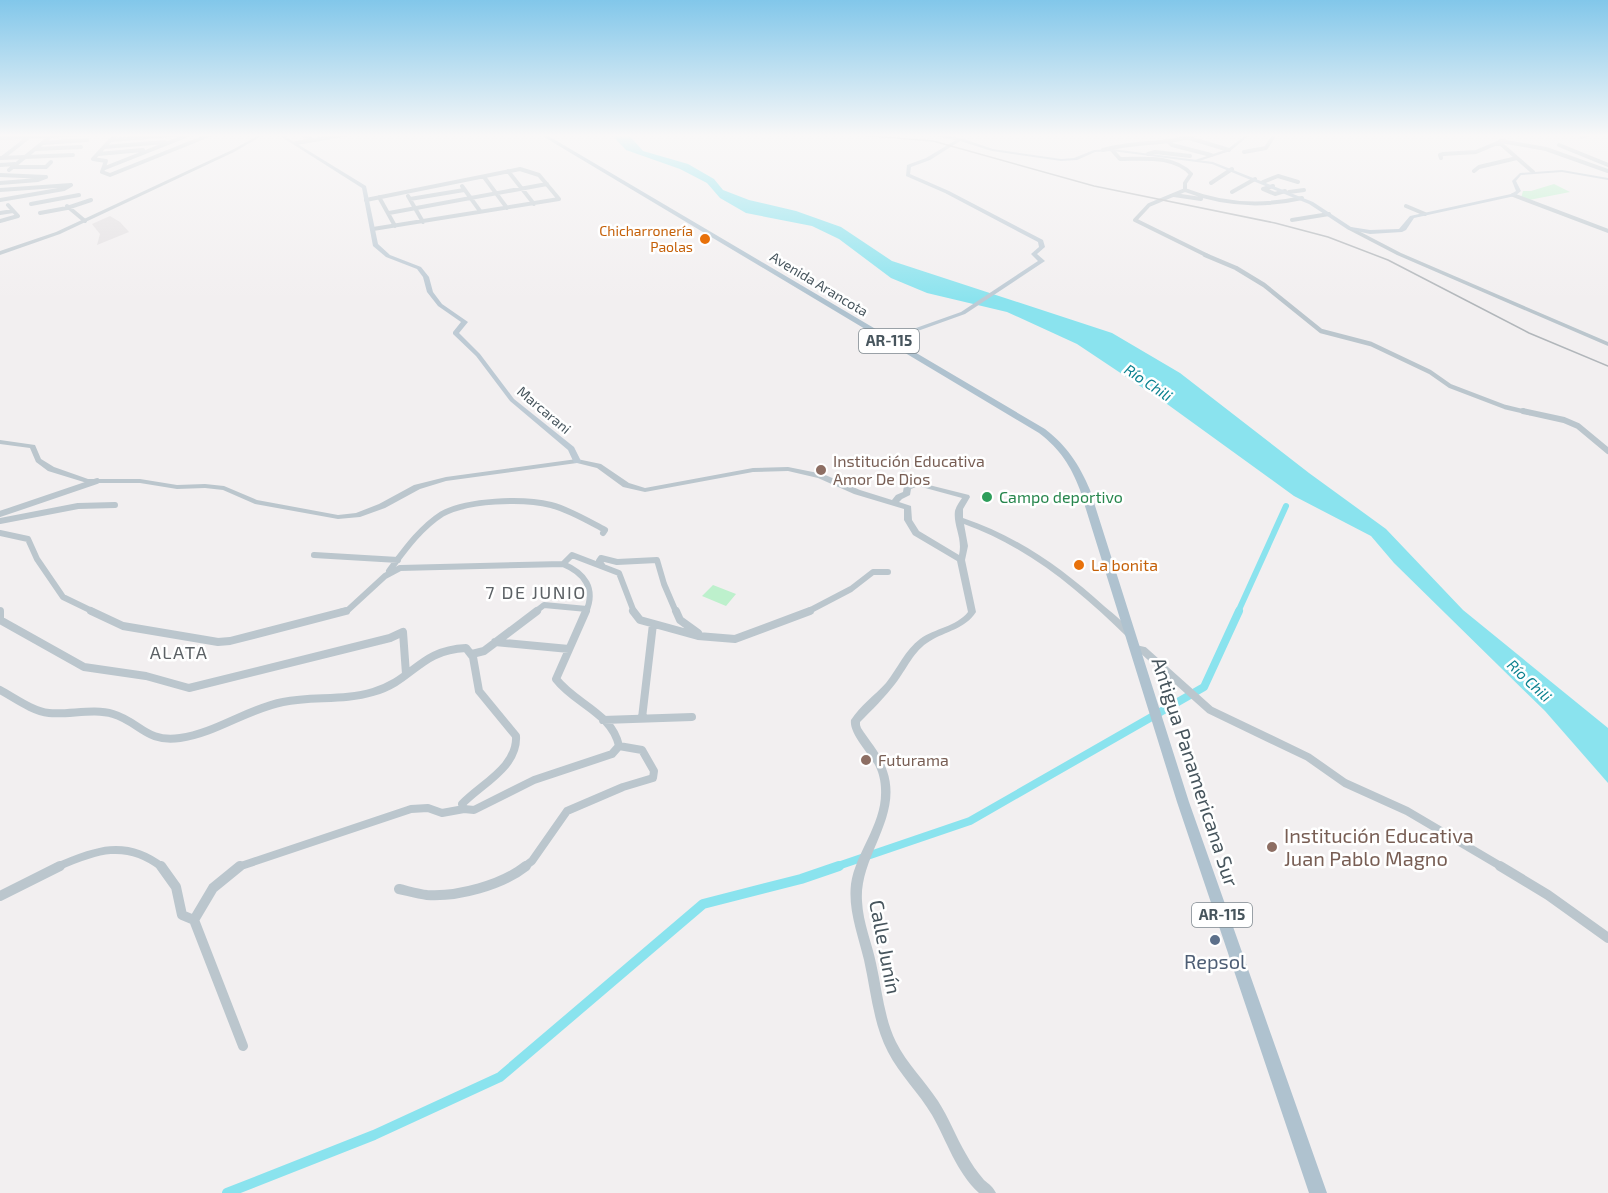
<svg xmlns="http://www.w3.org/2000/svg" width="1608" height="1193" viewBox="0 0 1608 1193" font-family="'Exo 2',sans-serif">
  <rect width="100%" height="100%" fill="#f2eff0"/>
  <path fill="#e3e0e2" d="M110 216 120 222 129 232 97 245 100 234 92 224Z"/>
  <path fill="#bdf0cc" d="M1554 184 1570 192 1529 200 1521 198 1523 191H1531Z
    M713 585 736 594 726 606 702 596Z"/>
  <path fill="#8ae3ee" d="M611 134H628L643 151 688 164 714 179 723 190 749 200 796 211 841 227 892 261 1112 333 1180 373 1309 473 1386 529 1463 610 1608 728V783L1545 711 1394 563 1371 536 1294 496 1167 404 1077 344 1007 312 927 293 891 278 839 239 812 226 746 213 720 198 707 183 680 169 626 150Z"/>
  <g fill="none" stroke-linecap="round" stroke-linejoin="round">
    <path stroke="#8ae3ee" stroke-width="6" d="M1238 612 1286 506"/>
    <path stroke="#8ae3ee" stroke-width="8" d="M835 867 970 821 1204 687 1239 611"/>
    <path stroke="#8ae3ee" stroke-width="10" d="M227 1193 374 1135 500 1077 703 904 801 879 839 866"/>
    <path stroke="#bbc6cd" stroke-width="4" d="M116 134 93 159 106 161 102 172 110 175 212 134
      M300 134 313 140
      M1582 137 1588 134
      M0 138 93 134
      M1189 138 1229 150
      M110 140 185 134
      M1169 142 1172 145 1211 155
      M43 143 87 140
      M296 143 349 134
      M1495 144 1501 141 1546 149 1608 171
      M1559 145 1608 165
      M104 147 165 142
      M35 149 81 147
      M1103 150C1135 141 1168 145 1199 134
      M1112 150 1120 159C1144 159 1174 155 1191 174L1185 183V190C1223 205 1262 207 1302 198
      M1244 152 1266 148 1275 134
      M98 154 143 150
      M1148 154 1155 152 1190 156
      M0 158 73 155
      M2 158 29 137
      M1441 158 1440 155 1443 154 1476 152 1495 144H1501L1533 172
      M0 165 15 164
      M12 167H46L51 162
      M105 168 191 134
      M9 170 51 136
      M508 171 534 204
      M1474 171 1479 167 1517 158
      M0 175 46 177
      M484 177 507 208
      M1263 182 1278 176 1298 182
      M0 183 38 180 46 177
      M1211 183 1232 169
      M462 186 480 211
      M1273 186 1263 189 1275 194 1285 191
      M0 190 71 185
      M1185 190 1149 205 1135 220 1208 256
      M1232 192 1255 179
      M1289 192 1304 190
      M1174 195 1201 199
      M1513 195 1608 231
      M408 196 423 222
      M379 197 395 226
      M410 199 464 190
      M0 200 64 189 71 185
      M366 200 520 169 539 175 559 199
      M31 204 79 195
      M67 206 85 221
      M1406 206 1425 214
      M0 213 13 211
      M40 213 67 208 91 200
      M389 213 547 184
      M1292 220 1329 214
      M0 221 18 216 8 205
      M373 229 559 199"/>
    <path stroke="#bbc6cd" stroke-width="4.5" d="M1205 255 1236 268 1264 285 1321 331 1371 344 1430 372 1450 386 1505 407 1530 413"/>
    <path stroke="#bbc6cd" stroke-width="6" d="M1523 411 1564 420 1578 426 1608 451
      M903 474 912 485
      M0 514 97 481
      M0 521 78 506 115 505
      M0 533 28 539 37 559 63 597 94 612
      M314 555 398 560
      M563 564 572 555 619 573 634 612
      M602 565 599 561 601 558 617 562 657 560 664 584 676 612
      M389 571C404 551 420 528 442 514 467 500 523 498 551 505 570 510 588 521 605 530L603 533
      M340 612 348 610 385 576 400 568 563 564C585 573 596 589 586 612
      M535 612 544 605 587 609
      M807 612 851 589 873 572H888"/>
    <path stroke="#bbc6cd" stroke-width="8" d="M0 611V620L84 667 146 676 189 688 390 638 403 632 406 674
      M91 611 123 626 218 642 230 641 346 611
      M633 611 640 620 698 636 735 639 810 611
      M676 611 680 620 698 633
      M495 642 569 649
      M1135 649 1144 651 1210 710 1308 757 1345 783 1407 811 1502 867
      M472 654 484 651 537 611
      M0 690C15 698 32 711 49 713 69 715 94 708 113 714 140 722 146 743 180 738 216 733 247 709 283 702 313 696 344 701 373 692 413 681 419 650 466 648L473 657 479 691 516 736C518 767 481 784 462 804L464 809 474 810 534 780 612 754 619 746C612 713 575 704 556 679L586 611
      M642 718 653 624
      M603 720 692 717
      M57 867C95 850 126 839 162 867
      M238 867 411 809 428 808 442 813 464 809
      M524 867 532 861 567 811 623 787 653 778 654 771 642 750 619 746"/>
    <path stroke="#bbc6cd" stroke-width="10" d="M161 866 176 887 182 915 194 920 243 1046
      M1500 866 1548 895 1608 938
      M399 889C408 891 418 894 427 895 458 897 502 885 526 866
      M0 896 60 866
      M194 920 213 888 240 866"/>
    <path fill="#bbc6cd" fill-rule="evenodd" d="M261 134H265L234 152 60 234 0 255V251L56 232 232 150Z
      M1247 134H1251L1230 151 1199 161 1195 160 1228 149Z
      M1347 227H1351L1401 253 1608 342V346L1397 255 1347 229Z
      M0 440 35 445 41 459 54 467 88 479H140L177 485 205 484 224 486 257 500 338 515 356 513 379 504 414 485 446 477 577 459 601 464 629 483 645 488 753 468 788 467 823 474 860 490 892 500 896 495 903 492 904 486 917 482 969 495 970 497 963 509V518C1017 536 1062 568 1104 606 1115 615 1126 624 1134 635L1133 637H1127C1079 590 1028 547 964 524L968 546 965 560 976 612C965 629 946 631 930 641 913 651 907 669 895 684 885 697 872 710 860 722V725L861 728C870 742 882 755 887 771 903 817 859 856 862 901 863 923 872 943 876 963 882 989 884 1018 896 1042 907 1064 925 1081 938 1101 949 1118 956 1137 966 1154 971 1163 977 1172 984 1180 989 1184 993 1187 996 1193H979C956 1172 947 1141 932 1115 919 1093 900 1075 888 1052 873 1023 871 991 864 960 858 935 848 910 851 884 856 851 883 824 881 789 881 782 879 773 876 767 870 754 849 734 851 720 860 706 875 695 886 683 898 668 905 650 920 639 935 628 956 627 968 612L957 561 913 535 904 520V509L854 494 818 478 788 471 753 472 645 492 623 487 597 468 577 463 446 481 420 489 385 508 360 517 338 519 255 504 223 490 205 488 177 489 140 483H87L48 471 36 462 30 448 0 444ZM918 486 962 498C959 502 956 507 955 511 953 526 963 538 959 555L919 531 912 520 911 506 899 502 902 499 910 495 911 489Z"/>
    <path fill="#bdcad4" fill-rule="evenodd" d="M277 134H281L366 186 378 244 390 255 421 267 429 277 433 292 442 304 468 322 459 333 480 354 514 399 574 447 581 461 580 463H574L568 450 510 401 476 356 453 334V332L461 322 438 306 427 292 423 277 417 269 386 257 373 246 362 188Z
      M922 134H931L960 138 993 149 1061 159 1074 158 1094 150 1112 149 1213 162 1313 202 1351 227 1370 230 1399 229 1410 216 1511 194 1516 191 1512 181 1520 173 1562 170 1608 178V180L1562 172 1521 175 1516 181 1521 191 1515 196 1414 218 1406 230 1402 232 1370 234 1347 229 1309 204 1212 164 1112 151 1095 152 1077 160 1061 161 992 151 960 141 930 160 911 167 910 174 949 191 1043 240 1045 247 1037 254 1045 261 965 314 887 342 885 341V339L961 312 1038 261 1031 254 1039 247 1038 242 945 193 906 176 907 165 926 158 956 140Z"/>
    <path fill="#afc2cf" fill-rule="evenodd" d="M539 134H545L1045 429C1067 446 1079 464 1090 490L1189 802 1327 1193H1309L1177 802 1080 490C1071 466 1060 449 1039 433Z"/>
    <path stroke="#b1b6ba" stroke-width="1.5" d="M847 134 933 141 1094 186 1275 223 1328 237 1388 260 1529 333 1608 366"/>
  </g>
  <linearGradient id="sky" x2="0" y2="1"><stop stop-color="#82c7ea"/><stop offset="0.45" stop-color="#f9f8f8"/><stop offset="1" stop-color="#f9f8f8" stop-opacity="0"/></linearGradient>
  <rect width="1608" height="301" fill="url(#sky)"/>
  <g fill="#e8710a" stroke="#fff" stroke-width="2">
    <circle cx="705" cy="239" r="6"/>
    <circle cx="1079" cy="565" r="6"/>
  </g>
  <g fill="#8d6e63" stroke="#fff" stroke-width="2">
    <circle cx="821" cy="470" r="6"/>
    <circle cx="866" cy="760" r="6"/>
    <circle cx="1272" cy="847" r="6"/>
  </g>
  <circle fill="#2e9e5b" stroke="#fff" stroke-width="2" cx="987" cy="497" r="6"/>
  <circle fill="#5c6f8a" stroke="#fff" stroke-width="2" cx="1215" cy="940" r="6"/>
  <g text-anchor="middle" stroke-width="5" stroke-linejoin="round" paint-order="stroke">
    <g font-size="14" fill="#c56008" stroke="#fff" text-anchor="end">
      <text x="693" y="236">Chicharronería<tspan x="693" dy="16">Paolas</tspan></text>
    </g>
    <g font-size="14" fill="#47555d" stroke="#fff">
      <text transform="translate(819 284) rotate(31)" y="5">Avenida Arancota</text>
      <text transform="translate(544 410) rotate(40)" y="5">Marcarani</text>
    </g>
    <g fill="#fff" stroke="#7e888e" stroke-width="1.5">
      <rect x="859" y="329" width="60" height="24" rx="4.5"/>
      <rect x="1192" y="903" width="60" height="24" rx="4.5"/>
    </g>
    <g font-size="15" font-weight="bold" fill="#47555d">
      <text x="889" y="346">AR-115</text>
      <text x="1222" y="920">AR-115</text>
    </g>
    <g font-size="15" font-style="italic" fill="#0b818f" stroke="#fff">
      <text transform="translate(1148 383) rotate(34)" y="5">Río Chili</text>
      <text transform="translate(1529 681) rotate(43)" y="5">Río Chili</text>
    </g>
    <g font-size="16" fill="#785e54" stroke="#fff" text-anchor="start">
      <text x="833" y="467">Institución Educativa<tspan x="833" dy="18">Amor De Dios</tspan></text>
      <text x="878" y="766">Futurama</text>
    </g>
    <g font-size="16" fill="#27864d" stroke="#fff" text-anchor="start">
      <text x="999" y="503">Campo deportivo</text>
    </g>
    <g font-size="16" fill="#c56008" stroke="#fff" text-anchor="start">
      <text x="1091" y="571">La bonita</text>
    </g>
    <g font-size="18" letter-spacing="1.5" fill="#5c6165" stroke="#fff">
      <text x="536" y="599">7 DE JUNIO</text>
      <text x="179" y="659">ALATA</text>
    </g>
    <g font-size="20" fill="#47555d" stroke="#fff">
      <text transform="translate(1195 772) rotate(72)" y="7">Antigua Panamericana Sur</text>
      <text transform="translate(885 947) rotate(79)" y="7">Calle Junín</text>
    </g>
    <g font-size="20" fill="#785e54" stroke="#fff" text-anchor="start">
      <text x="1284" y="843">Institución Educativa<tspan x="1284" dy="23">Juan Pablo Magno</tspan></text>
    </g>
    <g font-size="20" fill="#4e5e75" stroke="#fff">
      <text x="1215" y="969">Repsol</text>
    </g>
  </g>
</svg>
